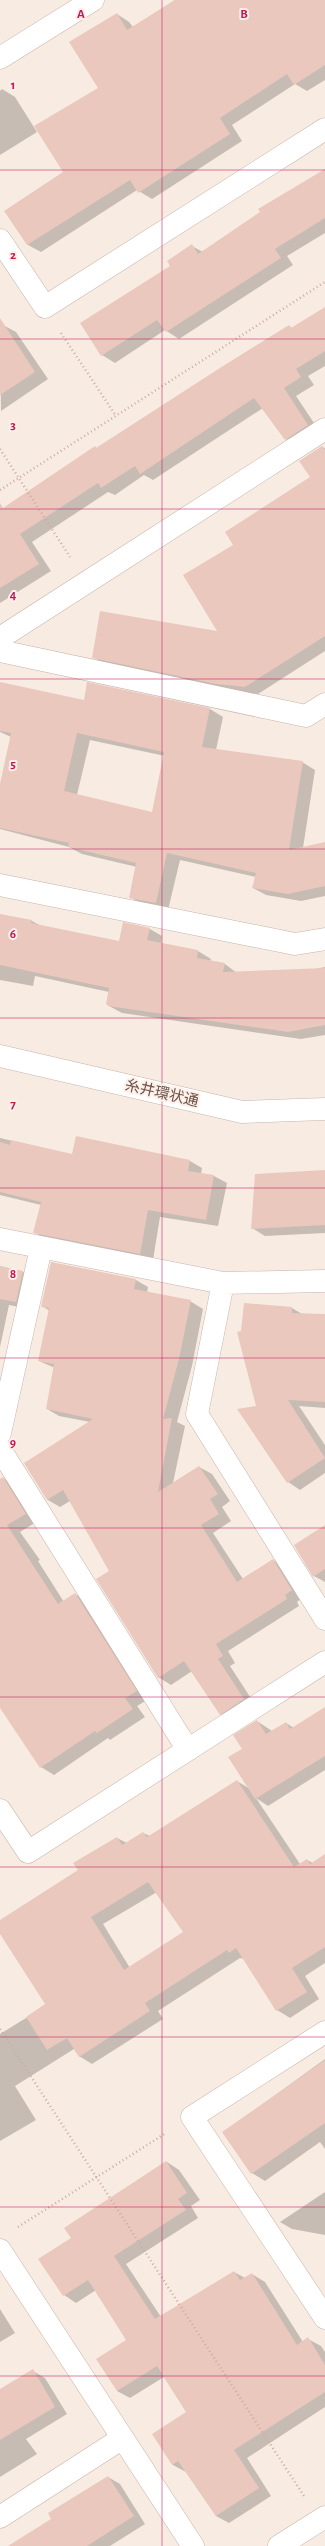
<svg xmlns="http://www.w3.org/2000/svg" width="325" height="2546" viewBox="0 0 325 2546" font-family="'Alegreya Sans','Noto Sans JP',sans-serif">
  <rect width="100%" height="100%" fill="#f8ece2"/>
  <path fill="#0003" fill-rule="evenodd" d="M175 0H325V80L307 91 295 84 232 125 242 141 152 199 137 190 41 252 28 245 6 212 65 172 99 88 117 14 129 22 133 27Z
    M2 89 15 97 37 132 0 155V91Z
    M325 169V233L287 256 293 265 179 339 165 330 115 363 102 355 172 266 192 246 203 252Z
    M325 308V366L308 376 314 385 296 396 320 432 298 446 286 439 263 408 153 480 144 475 115 495 108 492 32 542 51 571 0 603V511L45 483 44 481 95 447 97 449 289 326 292 328Z
    M3 325 16 332 48 379 1 411 0 327Z
    M322 447 325 448V651L258 694 229 691 105 664 93 657 219 632 234 545 311 477Z
    M88 683 210 709 223 717 216 750 302 762 315 770 303 848 325 843V896L301 901 266 895 253 888 256 877 180 860 168 910 143 905 130 897 137 867 82 854 69 847 0 829V789L11 737 0 732V699L85 702ZM90 740 165 756 153 813 77 795Z
    M0 915 32 921 41 926 120 942 150 929 162 936 161 944 198 951 211 959 210 962 225 964 237 973 310 970 325 967V1035L301 1039 122 1013 109 1006V992L35 976 33 986 0 980Z
    M0 1138 73 1155 190 1161 202 1168 201 1174 214 1176 227 1183 218 1226 160 1217 153 1260 47 1240 34 1232 41 1205 0 1195Z
    M325 1171V1233L265 1236 252 1228Z
    M0 1266 23 1272 36 1279 29 1309 9 1305 0 1347Z
    M136 1280 148 1287 147 1293 190 1301 203 1309 192 1366 177 1422 185 1426 173 1483 199 1467 212 1474 230 1501 222 1507 231 1521 213 1533 243 1579 273 1560 285 1567 304 1597 297 1602 299 1606 228 1651 235 1663 230 1666 256 1706 233 1721 220 1714 192 1671 171 1685 158 1677 111 1571 70 1501 60 1507 48 1500 25 1464 90 1422 59 1416 47 1409 55 1368 39 1361 50 1311 42 1306Z
    M292 1308 302 1314 325 1315V1408L299 1406 325 1445V1473L300 1490 288 1482 257 1407Z
    M3 1478 15 1485 38 1521 20 1532 40 1560 38 1561 64 1602 75 1594 88 1602 149 1699 137 1706 145 1717 110 1740 108 1738 54 1775 41 1767 0 1706V1480Z
    M325 1526V1582L314 1576Z
    M325 1709V1770L268 1806 256 1798 300 1864 307 1860 313 1863 325 1855V1963L305 1976 319 1999 290 2018 277 2010 244 1959 240 1958 158 2011 163 2019 92 2064 79 2056 74 2049 15 2086 36 2120 0 2141V2034L47 2005 0 1932V1921L79 1871 117 1838 127 1843 143 1833 150 1836 237 1781 250 1789 244 1749 257 1721 272 1731 286 1723 294 1728ZM157 1892 185 1933 130 1968 103 1924Z
    M325 2059V2149L320 2142 265 2181 252 2173 223 2133Z
    M167 2162 179 2170 200 2200 191 2206 198 2218 126 2264 161 2317 234 2272 245 2278 252 2274 265 2282 303 2342 308 2339 321 2346 325 2352V2407L247 2458 271 2496 229 2523 216 2516 186 2472 173 2465 154 2434 187 2413 164 2377 130 2398 117 2391 127 2340 96 2290 76 2303 64 2295 72 2238Z
    M325 2192V2235L292 2229 280 2222Z
    M0 2309 15 2333 0 2342Z
    M33 2371 45 2378 67 2414 26 2439 37 2454 0 2477V2390Z
    M108 2477 120 2484 145 2524 110 2546H10L53 2519Z"/>
  <path fill="#eac8bd" fill-rule="evenodd" d="M175 0H325V65L294 85 287 74 220 118 230 134 138 193 130 180 27 245 4 211 63 172 34 126 98 88 69 42 117 13 127 30Z
    M325 169V218L275 249 281 258 166 332 157 320 101 356 80 323 170 266 167 261 192 244 198 254 260 212 258 209Z
    M325 307V351L296 369 301 377 284 388 308 425 285 440 254 398 140 474 135 466 101 488 98 483 20 534 39 564 0 588V503L3 508 95 446 96 448 223 366 289 325 291 328Z
    M0 318 35 372 0 395Z
    M322 446 325 450V636L245 687 216 684 92 658 100 611 217 631 183 575 233 545 225 532 310 477 299 461Z
    M0 682 84 700 87 682 210 708 202 747 303 761 289 850 325 842V886L288 894 252 888 256 873 167 853 156 903 129 898 136 863 68 847 69 843 0 828V784L11 733 0 731ZM77 733 164 752 152 812 64 791Z
    M0 914 32 920 31 923 119 941 123 922 150 928 147 940 198 950 197 958 225 963 223 972 325 968V1025L288 1032 108 1006 106 1004 109 988 0 965Z
    M76 1136 190 1160 188 1171 214 1175 206 1220 148 1210 140 1254 33 1233 41 1202 0 1192V1142L10 1145 11 1140 72 1154Z
    M325 1170V1225L251 1229 255 1174Z
    M51 1262 136 1279 134 1289 191 1300 179 1359 163 1419 172 1418 158 1492 199 1466 218 1494 210 1499 219 1514 201 1525 237 1582 273 1559 292 1590 285 1595 287 1599 216 1644 223 1656 218 1659 244 1699 220 1715 184 1661 158 1678 96 1579 109 1571 63 1490 47 1500 24 1463 93 1419 46 1409 54 1364 38 1361 49 1308 41 1307Z
    M0 1266 23 1271 16 1302 0 1299Z
    M244 1303 292 1307V1313L325 1314V1402L288 1400 325 1458 287 1483 237 1409 256 1406 237 1332 241 1331Z
    M3 1477 26 1514 7 1525 58 1604 75 1593 137 1691 125 1698 133 1709 97 1733 95 1731 40 1768 0 1708V1479Z
    M325 1525V1569L313 1577 294 1545Z
    M325 1707V1756L255 1799 228 1757 242 1749 233 1735 257 1720 266 1734 286 1722 290 1729Z
    M237 1780 294 1867 307 1859 310 1864 325 1854V1947L292 1968 307 1992 276 2011 236 1948 229 1953 227 1950 145 2003 150 2011 79 2057 67 2038 47 2050 26 2017 45 2004 0 1934V1920L78 1870 73 1863 117 1837 122 1845 143 1832 147 1837ZM148 1882 183 1932 124 1970 91 1917Z
    M325 2060V2123L251 2174 222 2132Z
    M166 2161 187 2193 178 2199 186 2210 114 2256 155 2319 234 2271 240 2280 252 2273 297 2345 308 2337 325 2365V2392L234 2450 259 2488 216 2516 178 2461 172 2465 152 2434 186 2412 157 2366 117 2391 96 2359 126 2340 88 2280 63 2296 38 2259 71 2238 64 2228Z
    M33 2369 55 2407 0 2440V2389Z
    M108 2476 134 2516 87 2546H8L51 2519 48 2513Z"/>
  <g fill="none" stroke-linecap="round" stroke-linejoin="round">
    <g stroke="#c7b3ab" stroke-width="23">
      <path id="minor" d="M0 58 93 0
        M0 240 45 307 325 129
        M0 638 325 429
        M0 651 306 716 325 704
        M0 885 295 944 325 939
        M0 1056 242 1112 325 1109
        M0 1239 223 1283 325 1281
        M223 1283 197 1414 325 1619
        M0 1433 41 1248
        M0 1449 188 1750
        M0 1810 28 1852 325 1662
        M325 2032 192 2117 325 2318
        M0 2250 193 2546
        M0 2517 121 2439
        M279 2546 325 2517"/>
    </g>
    <path stroke="#ceaba1" stroke-width="2.5" stroke-dasharray="1 3" stroke-linecap="butt" d="M61 333 116 416
      M0 449 70 557
      M0 490 325 282
      M0 2029 304 2496
      M18 2227 166 2133"/>
    <use href="#minor" stroke="#fff" stroke-width="22"/>
  </g>
  <path fill="none" stroke="#c2185b" stroke-width="1" stroke-opacity="0.55" d="M162 0V2546M0 170H325M0 339H325M0 509H325M0 679H325M0 849H325M0 1018H325M0 1188H325M0 1358H325M0 1528H325M0 1697H325M0 1867H325M0 2037H325M0 2207H325M0 2376H325"/>
  <g text-anchor="middle" stroke-width="4" stroke-linejoin="round" paint-order="stroke">
    <g font-size="15" fill="#6d524c" stroke="#fcf0e7">
      <text transform="translate(162 1093) rotate(13)" y="5">糸井環状通</text>
    </g>
  </g>
  <g font-size="13" text-anchor="middle" font-weight="bold" fill="#c2185b" stroke="#fcf0e7" stroke-width="4" stroke-linejoin="round" paint-order="stroke">
    <text x="81" y="18">A</text>
    <text x="244" y="18">B</text>
    <text x="13" y="89">1</text>
    <text x="13" y="259">2</text>
    <text x="13" y="429">3</text>
    <text x="13" y="599">4</text>
    <text x="13" y="768">5</text>
    <text x="13" y="938">6</text>
    <text x="13" y="1108">7</text>
    <text x="13" y="1278">8</text>
    <text x="13" y="1447">9</text>
  </g>
</svg>
